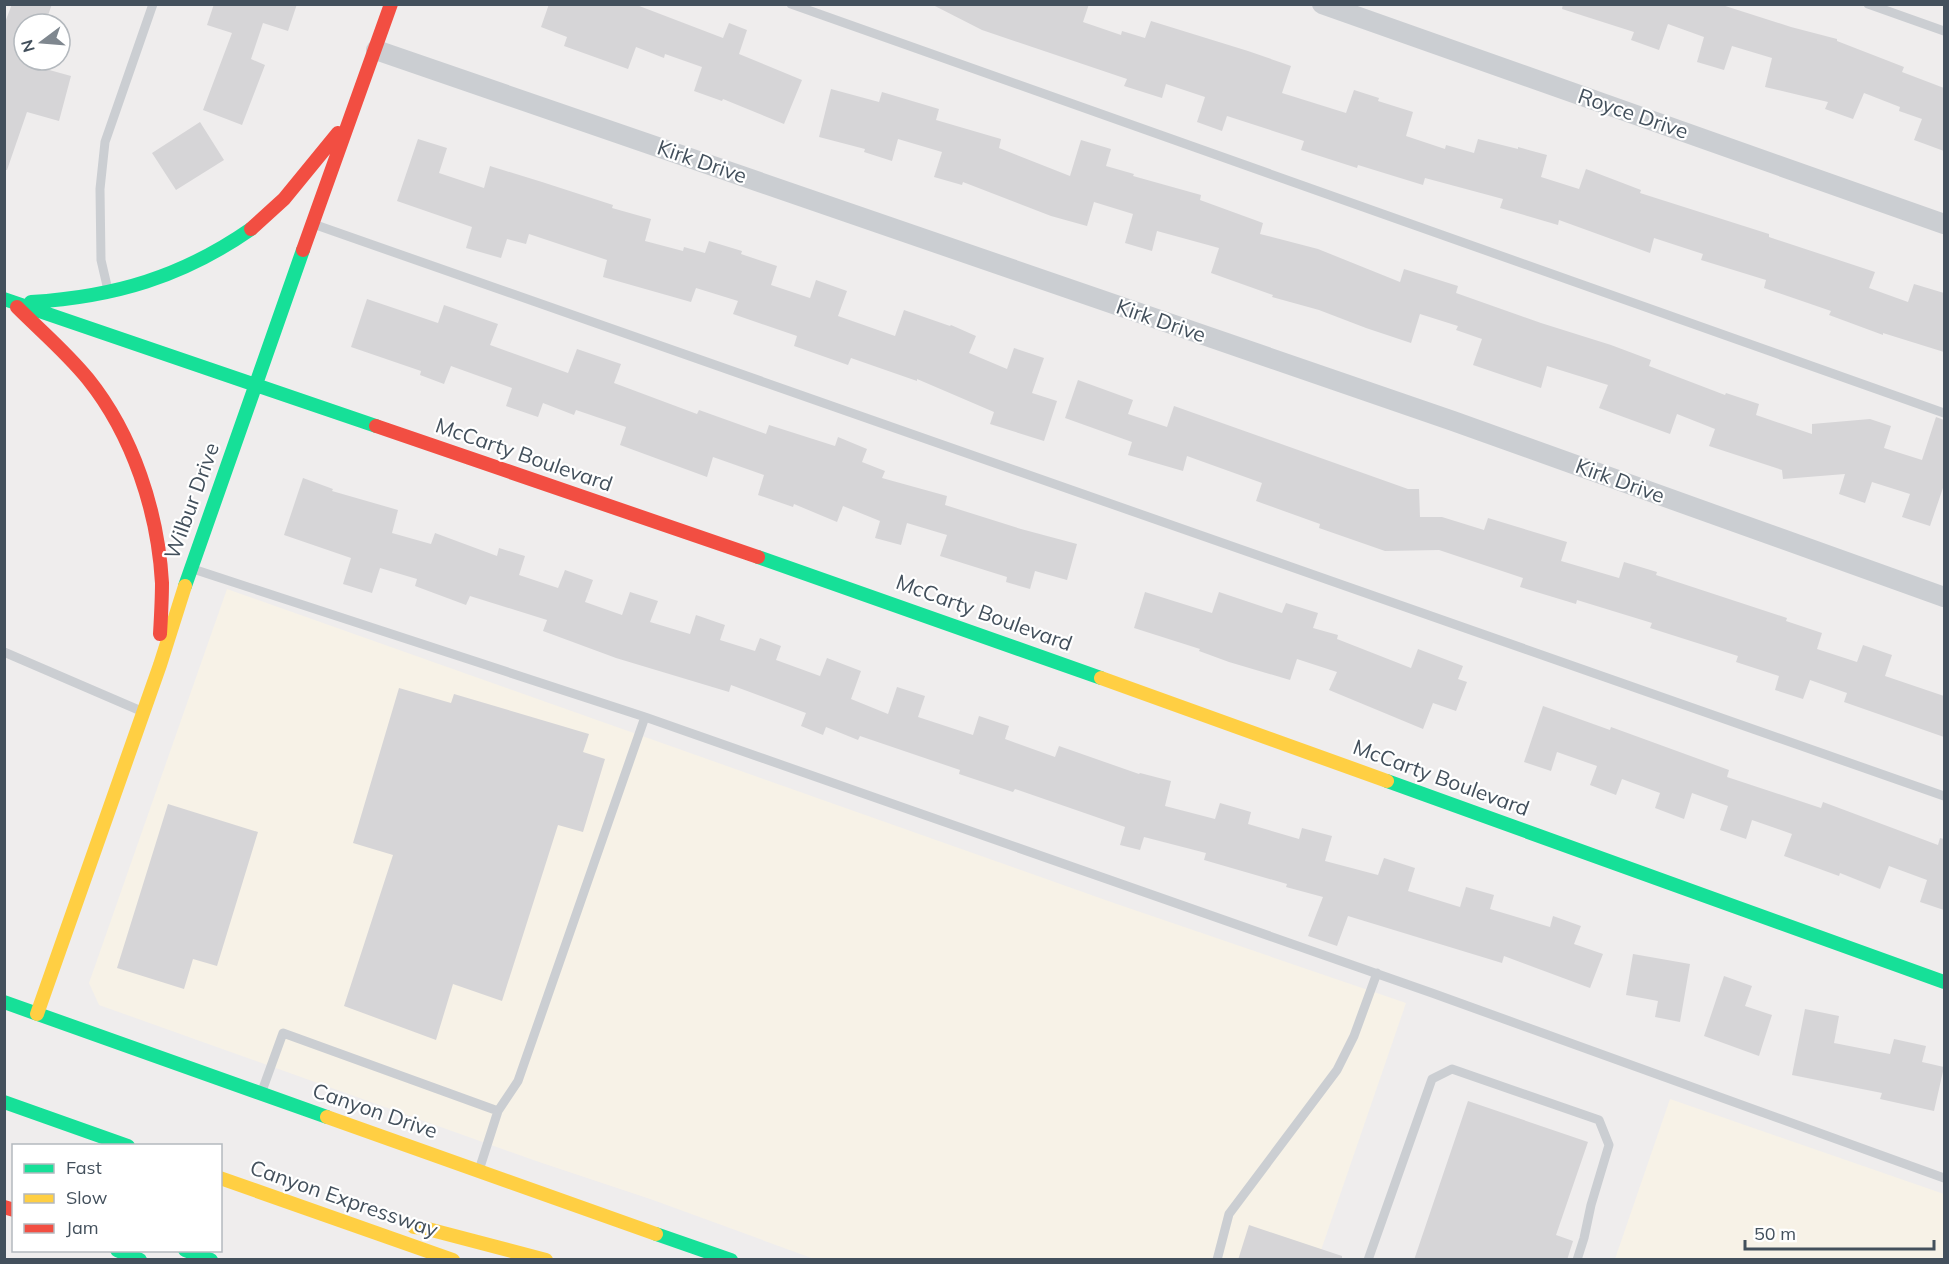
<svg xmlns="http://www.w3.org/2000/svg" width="1949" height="1264" viewBox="0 0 1949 1264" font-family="Mulish,sans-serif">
  <rect width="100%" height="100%" fill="#efeded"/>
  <path fill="#f7f2e7" d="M227 589 1111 902 1406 1003 1318 1259 817 1260 653 1200 539 1162 99 1005 89 983Z
    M1670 1099 1944 1194V1259H1615Z"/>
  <path fill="#d6d5d7" d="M12 4H52L45 24H24V63L71 76 59 121 27 112 7 170H4V25Z
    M214 4H297L288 31 263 23 251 59 265 65 242 125 203 110 232 33 207 25Z
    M549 4H634L723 38 729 23 747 30 739 54 802 80 784 124 723 99 722 101 694 91 702 67 665 54 664 58 636 47 628 69 564 46 567 37 541 27Z
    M931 4H1089L1083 22 1121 35 1122 31 1145 38 1151 21 1248 51 1291 66 1282 93 1346 113 1354 90 1379 98 1378 101 1413 112 1406 136 1445 149 1446 145 1474 153 1478 139 1518 149V147L1547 155 1541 177 1579 189 1586 169 1641 190 1640 193 1769 234V237L1875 272 1869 288 1908 302 1914 284 1944 293V352L1883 333V335L1829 315 1831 311 1764 288 1766 280 1701 260 1703 254 1654 238 1650 253 1559 220 1558 225 1500 208 1503 199 1425 178 1423 185 1358 165 1357 168 1301 150 1304 141 1227 116 1222 131 1197 122 1205 97 1166 84 1162 98 1124 86 1127 79 982 30Z
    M1563 4H1719L1791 27 1837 39V41L1904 67 1902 72 1944 88V151L1914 140 1922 119 1899 111 1900 107 1864 93 1853 119 1825 109 1828 102 1765 87 1772 58 1732 46 1724 70 1697 62 1704 37 1668 24 1659 50 1631 40 1634 32 1562 9Z
    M831 89 879 102 882 92 939 109 936 120 1001 139 999 148 1070 176 1081 140 1111 149 1106 166 1134 174 1133 176 1201 195 1200 200 1263 223 1260 234 1318 249 1400 282 1404 269 1458 286 1456 293 1541 323 1611 345 1651 360 1649 366 1725 395 1726 393 1759 404 1756 415 1812 434V424L1870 419 1891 426 1884 448 1922 460 1936 417 1944 420V485L1930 526 1902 517 1910 494 1872 482 1865 503 1839 494 1845 474 1783 479 1782 470 1709 446 1715 429 1677 414 1670 434 1599 408 1608 385 1547 366 1541 388 1473 365 1482 339 1456 330 1458 326 1420 314 1411 343 1366 328 1319 310 1272 297 1273 295 1211 273 1219 248 1157 231 1152 251 1125 243 1133 214 1094 202 1087 226 1051 216 963 182 962 185 934 177 942 152 898 139 892 161 864 152 865 149 819 137Z
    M200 122 224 160 176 190 152 153Z
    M418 139 447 148 439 173 484 188 490 166 542 182 613 205 612 208 651 219 645 241 683 251 684 247 705 253 709 241 742 251 741 254 777 266 771 285 810 298 816 280 847 291 838 316 895 336 904 310 950 326 951 325 976 336 969 353 1007 369 1014 348 1044 358 1032 393 1057 401 1044 441 990 424 994 412 917 379V381L851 358 848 365 794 346 797 336 733 314 738 301 696 288 691 302 603 277 607 260 529 234 526 244 507 239 501 258 466 248 472 227 397 201Z
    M367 299 438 323 444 305 498 324 490 345 568 373 577 349 621 364 614 383 697 414 699 410 766 434 769 425 835 446 838 437 867 449 862 462 885 471 882 478 947 496 945 505 1021 529 1077 544 1067 580 1035 571 1030 589 1006 582 1007 577 940 556 947 535 907 523 901 545 875 538 880 521 843 506 837 522 794 504 793 507 758 495 764 475 713 457 707 477 620 445 626 427 576 410 574 415 543 403 538 417 506 406 512 388 451 366 444 384 420 375 421 371 351 347Z
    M1078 380 1133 400 1128 414 1167 427 1174 406 1408 489H1419L1420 517H1442L1484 530 1488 518 1567 542 1561 561 1619 578 1624 562 1657 572 1656 575 1787 618 1786 621 1822 633 1817 649 1857 662 1863 645 1892 655 1885 676 1944 696V737L1844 702 1847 693 1810 680 1803 699 1775 690 1779 676 1736 662 1738 656 1650 628 1652 623 1577 600 1576 604 1520 587 1523 578 1439 550 1385 551 1319 528 1320 524 1256 501 1262 483 1187 456 1183 471 1128 455 1132 442 1065 418Z
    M303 478 333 489 332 491 398 510 392 533 431 544 435 533 497 556 499 548 525 556 519 575 558 588 565 570 593 580 585 602 622 615 630 592 658 601 650 622 690 634 696 615 725 625 720 640 755 651 760 638 781 646 776 660 820 676 827 658 861 671 851 699 888 714 897 687 925 696 918 717 973 735 979 716 1009 726 1005 739 1055 757 1059 746 1139 774 1140 773 1171 781 1165 806 1215 819 1220 803 1251 812 1248 824 1299 839 1302 828 1332 836 1325 861 1378 875 1384 858 1415 868 1408 891 1460 907 1466 887 1494 895 1490 909 1550 927 1553 916 1581 926 1574 944 1603 954 1590 988 1504 956 1502 963 1348 916 1337 946 1308 936 1323 897 1286 887 1287 884 1204 860 1206 853 1144 837 1140 850 1120 845 1125 827 1015 789 1013 792 959 774 960 770 860 736 858 740 826 727 823 735 801 726 806 713 731 685 729 692 616 658 543 631 547 620 470 596 466 605 415 586 417 579 380 568 372 593 343 584 351 558 284 535Z
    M1145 592 1212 613 1219 592 1282 613 1286 603 1318 613 1313 628 1338 635 1337 639 1411 668 1418 649 1463 666 1458 679 1467 682 1456 711 1433 703 1423 729 1329 690 1337 672 1297 659 1290 680 1229 662 1199 651 1200 649 1134 628Z
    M399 688 451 703 454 694 589 734 583 752 605 759 583 832 558 825 502 1001 453 984 436 1040 344 1006 393 855 353 843Z
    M1543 706 1610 730 1611 727 1729 770 1727 777 1821 808 1823 802 1938 845 1940 838 1944 839V910L1920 902 1927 880 1889 866 1880 889 1840 873 1839 876 1784 856 1792 834 1752 820 1746 839 1720 830 1728 806 1692 793 1684 819 1655 808 1660 793 1622 779 1616 795 1590 785 1597 766 1557 752 1551 771 1524 762Z
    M168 804 258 832 217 966 193 959 184 989 117 968Z
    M1633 954 1690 964 1680 1022 1655 1017 1658 1001 1626 995Z
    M1724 976 1752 986 1745 1006 1772 1015 1759 1056 1704 1036Z
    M1805 1009 1839 1016 1834 1043 1890 1054 1894 1039 1926 1046 1922 1062 1944 1067 1934 1111 1880 1099 1882 1093 1792 1075Z
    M1468 1101 1588 1142 1556 1235 1573 1241 1567 1260H1414Z
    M1249 1225 1342 1256V1260H1238Z"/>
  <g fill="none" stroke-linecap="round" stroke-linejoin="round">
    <path stroke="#cbced2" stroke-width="9" d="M791 4 1944 413
      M1868 4 1944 31
      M316 225 1944 796
      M108 290 101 260 100 189 105 142 153 4
      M193 569 645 717 1432 993 1944 1178
      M4 652 141 711
      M262 1091 283 1033 498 1111 480 1167
      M498 1111 518 1081 645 717
      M1217 1260 1229 1214 1337 1070 1354 1036 1377 973
      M1368 1260 1432 1079 1452 1069 1599 1120 1609 1145 1591 1205 1584 1238 1577 1260"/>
    <path stroke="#cbced2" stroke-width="20" d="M1322 4 1944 224
      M376 50 1453 421 1944 597"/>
    <path stroke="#16e098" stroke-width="14" d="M4 299 376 426
      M31 302C114 297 182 277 251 229
      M758 557 1101 678
      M185 586 303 250
      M1387 781 1944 982
      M4 1002 327 1117
      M4 1102 128 1146
      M656 1234 731 1260
      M117 1250 140 1260
      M185 1250 211 1260"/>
    <path stroke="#ffcf43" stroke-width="14" d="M1101 678 1387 781
      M37 1014 160 665 185 586
      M327 1117 656 1234
      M220 1178 453 1260
      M414 1227 424 1228 546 1260"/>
    <path stroke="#f24e42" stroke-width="14" d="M251 229 284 199 338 133
      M303 250 391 4
      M17 307C41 331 67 353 88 379 133 435 158 512 162 583 162 600 161 617 160 634
      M376 426 758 557
      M4 1207 14 1210"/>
  </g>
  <g text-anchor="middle" stroke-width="4.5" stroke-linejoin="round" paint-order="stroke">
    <g font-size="21" fill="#43505c" stroke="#fff">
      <text transform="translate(1633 114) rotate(19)" y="7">Royce Drive</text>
      <text transform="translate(702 162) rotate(19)" y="7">Kirk Drive</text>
      <text transform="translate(1161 321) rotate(19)" y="7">Kirk Drive</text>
      <text transform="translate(524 455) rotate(19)" y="7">McCarty Boulevard</text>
      <text transform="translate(1620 481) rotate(20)" y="7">Kirk Drive</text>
      <text transform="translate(192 501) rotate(-70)" y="7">Wilbur Drive</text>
      <text transform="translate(984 613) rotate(20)" y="7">McCarty Boulevard</text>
      <text transform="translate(1441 778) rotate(20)" y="7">McCarty Boulevard</text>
      <text transform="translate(375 1111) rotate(19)" y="7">Canyon Drive</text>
      <text transform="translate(344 1199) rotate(19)" y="7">Canyon Expressway</text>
    </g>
  </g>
  <rect width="1949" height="1264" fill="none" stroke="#43505c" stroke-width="12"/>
  <rect x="12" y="1144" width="210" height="108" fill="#ffffff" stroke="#b4b9be" stroke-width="1.5"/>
  <rect x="24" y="1164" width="30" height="9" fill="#16e098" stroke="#b4b9be" stroke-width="1.5"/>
  <text x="66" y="1174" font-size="18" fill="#43505c">Fast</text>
  <rect x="24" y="1194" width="30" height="9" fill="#ffcf43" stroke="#b4b9be" stroke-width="1.5"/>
  <text x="66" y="1204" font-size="18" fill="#43505c">Slow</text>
  <rect x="24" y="1224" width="30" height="9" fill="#f24e42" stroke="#b4b9be" stroke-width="1.5"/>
  <text x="66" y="1234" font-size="18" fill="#43505c">Jam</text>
  <g transform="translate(42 42) rotate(254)"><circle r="28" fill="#ffffff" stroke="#b4b9be" stroke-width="1.5"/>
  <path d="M0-4.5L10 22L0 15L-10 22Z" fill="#7f878f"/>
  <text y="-9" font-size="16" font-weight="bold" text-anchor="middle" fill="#43505c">N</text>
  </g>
  <path d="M1745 1240v9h189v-9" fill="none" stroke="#43505c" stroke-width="3"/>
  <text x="1754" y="1240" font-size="18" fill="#43505c" stroke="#ffffff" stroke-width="4.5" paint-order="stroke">50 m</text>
</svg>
